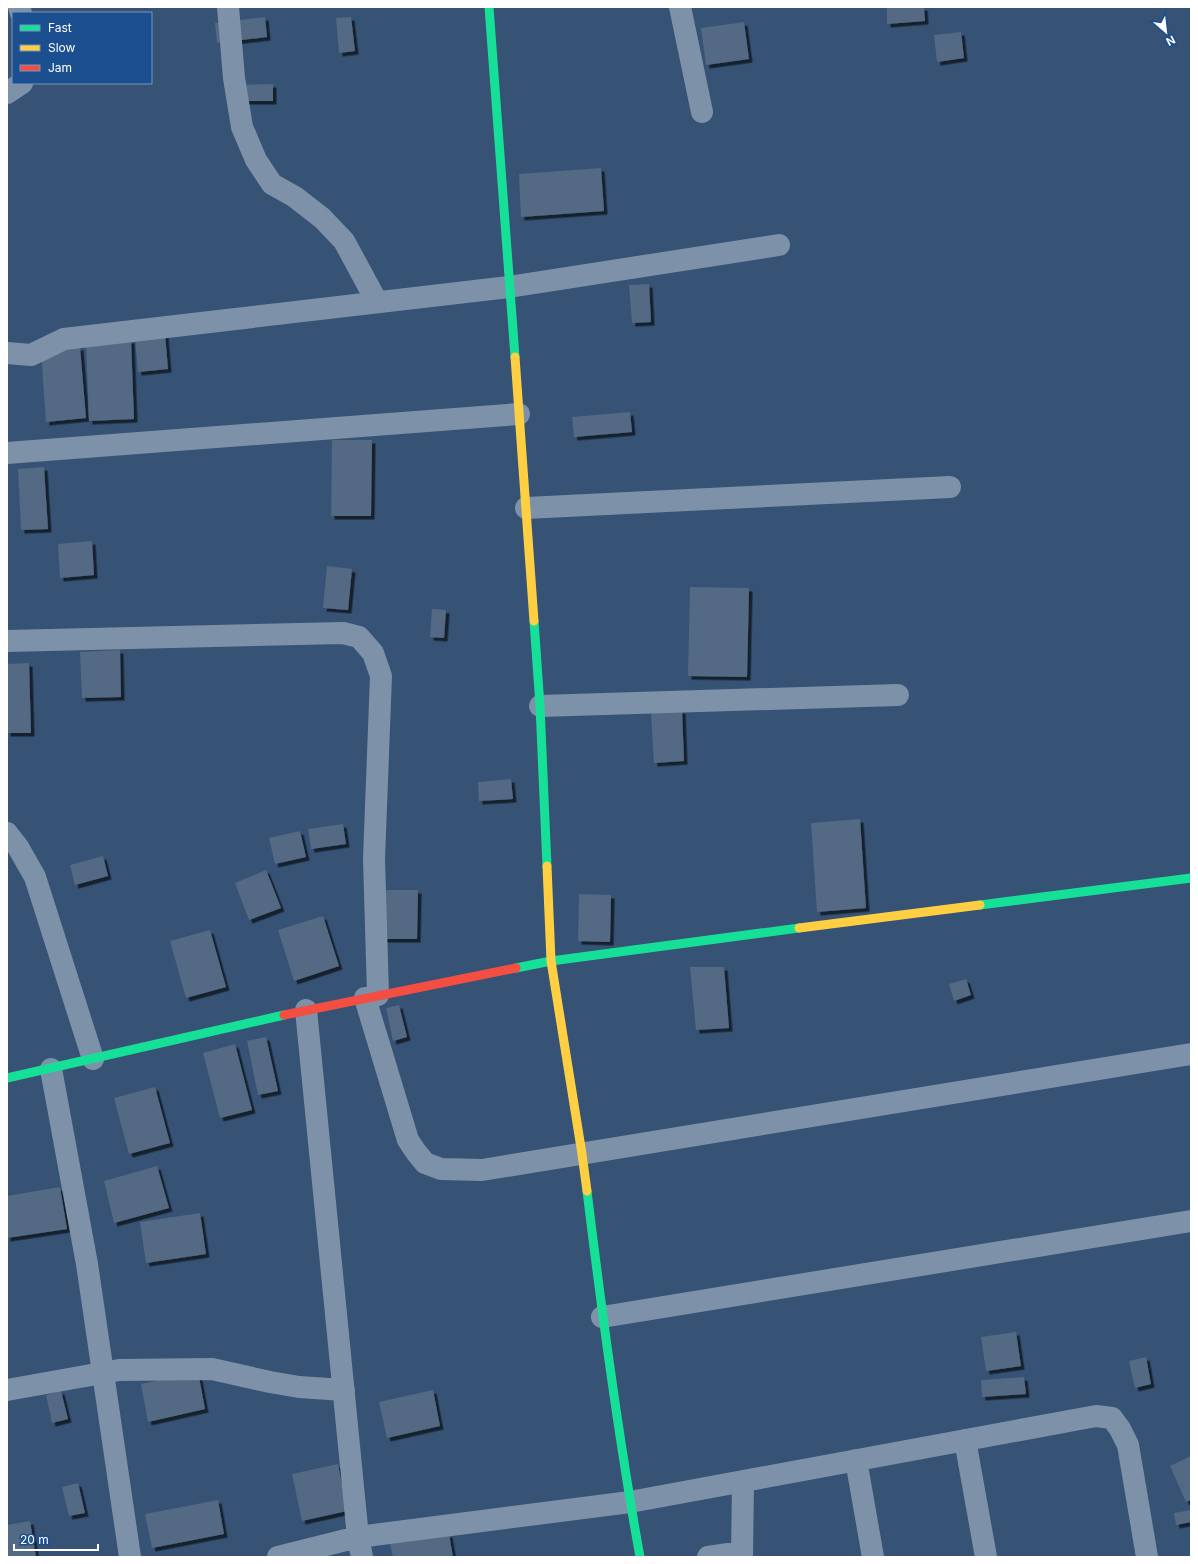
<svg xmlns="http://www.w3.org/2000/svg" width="1198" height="1564" viewBox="0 0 1198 1564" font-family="Inter,sans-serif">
  <defs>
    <filter id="shadow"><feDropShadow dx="3.5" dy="3.5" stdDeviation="0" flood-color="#0009"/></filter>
  </defs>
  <rect width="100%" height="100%" fill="#365274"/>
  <path fill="#526984" filter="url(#shadow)" d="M887 7H924L925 21 887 24Z
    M265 17 267 37 217 43 215 23Z
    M351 17 355 51 339 53 336 18Z
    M744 22 749 59 706 65 701 28Z
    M961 32 964 58 937 62 934 35Z
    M273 84V101H233V85Z
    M601 168 604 211 521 217 519 174Z
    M649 284 651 322 632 323 629 285Z
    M165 334 168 369 138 372 135 337Z
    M131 340 134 419 89 421 86 342Z
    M80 347 86 418 46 422 41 350Z
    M630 412 632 432 574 437 572 417Z
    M332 440H372L371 516H331Z
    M44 467 48 529 21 530 18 469Z
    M92 541 94 575 60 578 58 544Z
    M327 566 352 569 348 610 323 608Z
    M690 587 749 588 747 677 688 676Z
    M432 609 446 610 444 638 430 637Z
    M120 650 121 697 82 698 80 652Z
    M29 663 31 733H7V664Z
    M682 710 684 761 654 763 651 713Z
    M511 779 513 799 479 801 478 782Z
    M860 819 866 908 817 912 811 823Z
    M343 824 346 844 311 849 308 829Z
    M300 831 306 857 275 864 269 838Z
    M103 856 108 876 75 885 70 865Z
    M266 870 281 908 249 920 235 883Z
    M380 890H418L417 939H380Z
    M579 894 611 895 610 942 578 941Z
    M323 916 339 966 294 981 278 930Z
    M210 930 226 987 186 998 170 941Z
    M690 967H724L729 1028 696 1030Z
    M966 979 971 995 954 1001 949 984Z
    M399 1005 407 1037 393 1041 386 1008Z
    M266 1037 278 1091 258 1095 247 1041Z
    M235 1044 252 1110 220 1118 203 1053Z
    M155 1087 170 1143 129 1154 114 1098Z
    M157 1166 169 1208 114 1223 104 1181Z
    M60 1187 67 1229 7 1238V1196Z
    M200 1213 206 1254 146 1263 140 1222Z
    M1016 1332 1021 1366 986 1371 981 1337Z
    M1146 1357 1151 1384 1135 1388 1129 1361Z
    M198 1372 205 1409 148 1422 141 1384Z
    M1024 1377 1026 1394 982 1397 981 1380Z
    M433 1390 440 1426 387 1438 379 1402Z
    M61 1391 68 1419 52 1423 46 1395Z
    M1191 1456V1500L1186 1502 1170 1466Z
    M338 1464 347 1511 302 1521 292 1474Z
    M78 1483 85 1513 69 1516 62 1487Z
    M218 1500 224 1534 152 1548 145 1514Z
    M1191 1510V1522L1176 1525 1174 1513Z
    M30 1521 36 1557H7V1525Z
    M449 1534 453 1557H393L390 1544Z"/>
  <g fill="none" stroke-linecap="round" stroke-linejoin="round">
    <path stroke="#7d92a8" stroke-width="22" d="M19 7 21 13
      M228 7 234 78 242 127 256 160 272 184 295 197 322 218 344 241 377 302
      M680 7 702 112
      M7 93 22 83
      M7 353 31 355 64 339 509 287 779 245
      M7 453 519 414
      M526 508 950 487
      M7 641 343 633 359 637 373 653 381 676 374 859 378 995
      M540 706 898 695
      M7 833 18 847 35 877 93 1059
      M365 998 408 1140 416 1152 425 1163 441 1169 482 1170 1191 1054
      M306 1010 358 1537 362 1557
      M51 1069 87 1264 130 1557
      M602 1317 1191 1221
      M7 1390 119 1370 212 1369 270 1382 299 1387 344 1390
      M965 1440 986 1557
      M856 1460 873 1557
      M278 1557 358 1537 630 1502 1096 1416 1112 1418 1120 1429 1128 1445 1147 1557
      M708 1557 742 1552
      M742 1557 743 1481"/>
    <path stroke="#16e098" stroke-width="9" d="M489 7 515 357
      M534 621 540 706 547 866
      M980 905 1191 878
      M516 968 551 961 799 928
      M7 1078 284 1015
      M587 1191C602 1314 618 1436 640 1557"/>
    <path stroke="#ffcf43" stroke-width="9" d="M515 357 534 621
      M547 866 551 961 582 1154 587 1191
      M799 928 980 905"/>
    <path stroke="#f24e42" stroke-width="9" d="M284 1015 516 968"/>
  </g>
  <rect width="1198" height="1564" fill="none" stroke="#ffffff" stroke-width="16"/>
  <rect x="12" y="12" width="140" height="72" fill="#1b4f8f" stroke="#7695bc"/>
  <rect x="20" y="25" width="20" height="6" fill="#16e098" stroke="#7695bc"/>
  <text x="48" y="32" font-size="12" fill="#ffffff">Fast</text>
  <rect x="20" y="45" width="20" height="6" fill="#ffcf43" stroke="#7695bc"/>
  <text x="48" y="52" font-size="12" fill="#ffffff">Slow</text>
  <rect x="20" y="65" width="20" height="6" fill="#f24e42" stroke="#7695bc"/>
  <text x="48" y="72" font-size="12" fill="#ffffff">Jam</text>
  <g transform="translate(1166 32) rotate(152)" stroke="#1b4f8f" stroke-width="3" paint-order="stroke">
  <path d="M0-3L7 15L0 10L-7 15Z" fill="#ffffff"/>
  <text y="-6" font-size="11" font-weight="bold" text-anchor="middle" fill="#ffffff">N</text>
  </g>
  <path d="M14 1544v6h84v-6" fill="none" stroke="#ffffff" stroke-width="2"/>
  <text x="20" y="1544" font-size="12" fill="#ffffff" stroke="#1b4f8f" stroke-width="3" paint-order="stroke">20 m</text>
</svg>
